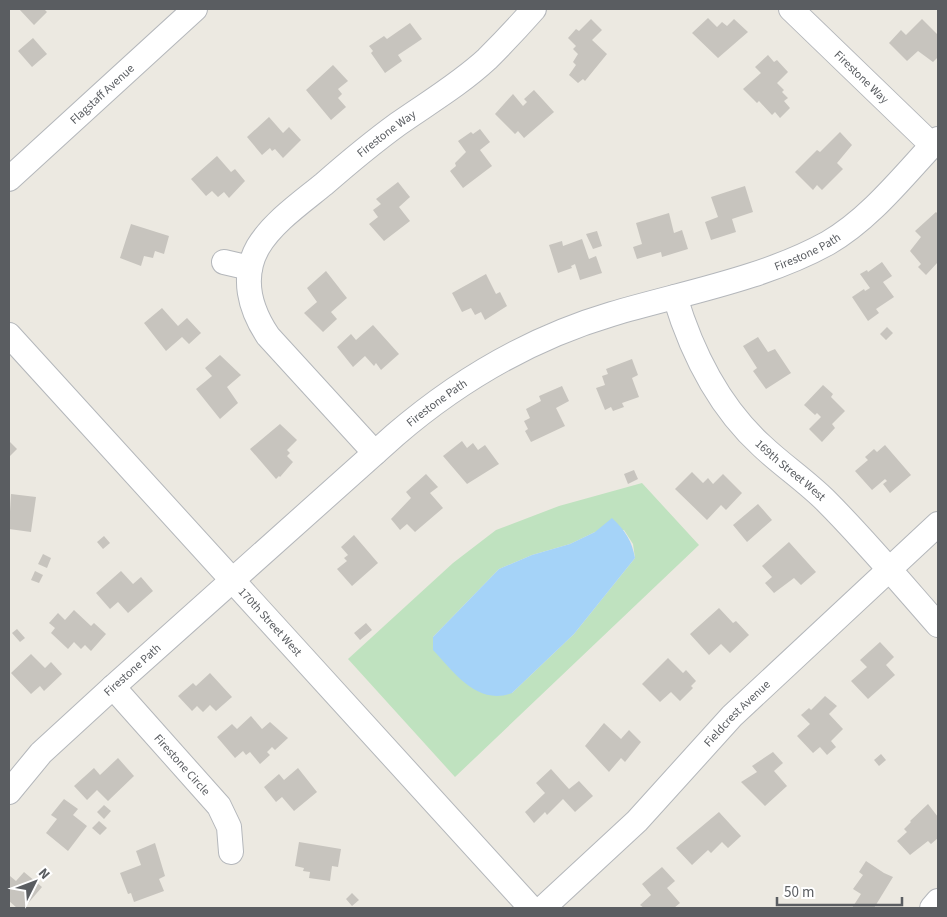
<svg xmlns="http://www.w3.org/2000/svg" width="947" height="917" viewBox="0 0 947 917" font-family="'Source Sans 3',sans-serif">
  <rect width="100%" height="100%" fill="#ece9e1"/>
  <path fill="#bfe2bf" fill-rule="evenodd" d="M642 483 699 545 455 777 348 659 453 563 496 530 559 506ZM624 530 633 544 635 558 574 634 512 693 433 637 499 569 532 555 570 544 595 532Z"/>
  <path fill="#a5d3f8" d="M612 518C625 530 632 541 635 558L574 634 512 693C477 706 454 672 433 650V637L499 569 532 555 570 544 595 532Z"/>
  <path fill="#c7c4be" d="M19 9H44L47 12 34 25Z
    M708 18 717 27 722 22 727 26 734 19 748 32 718 58 692 33Z
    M591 19 602 30 592 40 607 54 585 81 583 79 578 83 569 75 576 65 573 62 578 54 573 49 576 46 568 38 576 29 579 31Z
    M922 19 938 35V57L933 62 918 51 907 61 889 43 901 30 906 35Z
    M410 23 422 39 398 55 402 61 385 73 371 53 373 51 369 46 384 36 387 39Z
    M33 38 47 54 32 67 18 51Z
    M768 55 774 62 777 60 788 72 777 83 784 90 782 92 788 98 784 101 790 108 780 118 775 112 772 115 759 101 757 103 743 89 761 73 755 67Z
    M333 65 348 81 338 89 342 94 338 98 346 107 331 120 306 90Z
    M534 90 554 112 524 138 518 131 515 134 495 114 513 94 523 106 527 102 524 99Z
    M269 117 283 133 289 127 301 140 283 158 275 149 272 151 270 148 262 155 247 137Z
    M480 129 490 142 480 150 492 166 463 188 450 171 456 166 455 163 466 152 458 141 471 132 473 134Z
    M840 132 852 145 837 163 843 169 822 190 817 185 813 190 795 172 817 150 820 152Z
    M217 156 231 172 235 169 245 181 229 198 224 192 218 197 212 191 206 196 191 179Z
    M398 182 410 197 399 207 410 221 384 241 369 224 378 217 373 210 381 204 376 199Z
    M745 186 753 212 732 219 736 232 711 240 705 222 718 217 711 197Z
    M936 212 938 214V262L926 275 918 267 921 264 910 251 921 237 915 231Z
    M669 213 674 233 682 230 688 249 662 257 661 252 637 259 633 247 642 244 636 223Z
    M131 224 169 236 164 254 155 251 153 258 144 256 141 266 120 258Z
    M597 231 602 246 593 249 586 234Z
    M582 239 589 259 596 256 602 273 580 280 575 264 571 266 572 268 558 273 549 245 562 241 563 246Z
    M882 262 892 276 883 282 894 297 876 309 879 313 868 321 852 297 864 289 865 291 870 288 860 274 867 270 868 272Z
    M326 271 347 298 331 312 337 319 323 332 304 313 317 302 307 288Z
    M486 274 496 294 500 292 507 306 485 320 481 312 475 315 471 308 462 312 452 293Z
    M162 308 178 326 187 318 201 333 189 344 182 337 166 351 144 323Z
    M373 325 399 354 381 370 376 363 374 366 365 356 353 367 337 347 351 334 356 340Z
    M887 327 893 333 886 340 880 334Z
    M758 337 768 352 775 349 791 373 766 389 753 371 757 368 743 346Z
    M220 355 241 375 227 387 238 403 220 419 196 389 212 376 205 368Z
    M632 359 638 375 632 378 639 397 622 403 624 407 613 411 611 407 605 410 596 388 605 385 602 376 608 374 606 369Z
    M823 385 833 394 831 397 845 411 832 424 835 428 822 442 809 429 821 417 817 413 815 415 804 405Z
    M562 386 569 401 556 408 565 426 531 442 525 431 528 429 524 421 530 418 526 409 541 401 539 396Z
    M280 424 297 440 287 450 290 453 287 456 293 462 280 477 279 476 276 479 250 449Z
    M9 441 17 449 9 457Z
    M462 441 467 448 473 443 478 450 485 445 499 464 467 484 443 456Z
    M885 445 911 475 890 493 883 484 887 481 885 479 872 490 855 471 868 460 865 457 874 449 877 452Z
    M634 470 638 479 628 484 624 474Z
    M692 472 703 483 708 478 713 484 723 474 742 493 726 510 721 505 707 520 675 489Z
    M426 474 438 487 430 493 443 508 415 532 407 524 400 530 391 519 411 498 406 492Z
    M11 494 36 497 31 532 9 529Z
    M758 504 772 520 747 542 733 525Z
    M354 535 378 563 352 586 337 569 347 561 344 558 348 555 341 547Z
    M104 536 110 543 103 549 97 542Z
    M789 542 816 572 801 585 794 578 774 593 765 583 772 577 762 566Z
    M43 554 51 558 47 568 38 564Z
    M35 571 43 575 39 583 31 580Z
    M121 571 133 584 141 577 153 591 128 613 118 602 110 609 96 593Z
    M719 608 733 623 736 621 749 635 730 653 721 644 709 655 690 634Z
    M74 610 91 626 94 623 106 634 91 651 85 645 81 649 74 642 68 649 51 633 55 628 49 623 58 613 65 620Z
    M366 623 372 630 360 640 354 633Z
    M17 629 25 638 20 642 12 633Z
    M880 642 894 657 886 665 895 675 868 699 851 681 867 667 860 660Z
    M31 654 45 668 51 662 62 674 44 691 40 686 31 694 11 673Z
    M668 658 683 673 686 670 696 681 691 686 693 688 680 701 671 692 660 702 642 684Z
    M210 673 232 697 216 711 210 705 203 712 197 706 192 711 178 696 193 683 196 686Z
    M825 696 837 706 829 714 843 729 831 741 836 747 827 755 820 747 813 753 797 736 810 724 801 715 809 708 811 710Z
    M251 716 262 729 270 722 288 738 275 750 272 747 267 752 270 755 260 764 250 752 246 755 243 751 235 758 217 737 232 724 237 729Z
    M604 723 621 739 629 730 641 742 625 762 621 758 609 772 585 746Z
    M773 752 783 763 774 771 787 786 765 806 741 782 757 772 752 766Z
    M881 754 886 760 879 766 874 760Z
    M118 758 134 776 108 801 97 790 87 800 74 786 94 768 100 775Z
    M298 768 317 792 294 811 282 797 276 802 264 787 279 774 284 780Z
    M551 769 569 789 579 781 593 796 575 812 563 799 547 815 545 812 534 823 525 812 545 793 536 783Z
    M64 799 78 809 73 815 87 826 68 851 46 833 57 819 51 815Z
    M928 804 938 817V838L931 844 928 841 910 855 897 841 907 832 904 829 911 822 910 821Z
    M104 805 111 811 104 819 97 812Z
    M719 812 741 836 728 848 722 842 711 853 708 850 692 865 676 848Z
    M99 821 107 828 100 835 92 828Z
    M299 842 341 849 338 867 332 866 330 881 309 878 310 872 303 871 304 868 295 866Z
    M155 843 165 876 159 879 164 891 134 902 131 893 128 894 120 873 141 865 136 851Z
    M866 861 884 873 893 877 874 908H852L861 894 853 889 863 875 859 872Z
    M662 867 675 881 667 888 680 903 674 908H644L640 905 651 895 642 884Z
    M24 872 42 887 24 908H17L9 901V877L10 876 16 881Z
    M352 893 359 900 352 906 346 899Z"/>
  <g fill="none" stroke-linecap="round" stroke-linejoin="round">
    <g stroke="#b4b7bb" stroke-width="26">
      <g id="minor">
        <path id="s1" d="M791 9 932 145"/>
        <path id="s2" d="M9 179 195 9"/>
        <path d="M224 262 250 268"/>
        <path id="s3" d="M675 297C692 353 718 406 762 446 782 465 806 481 826 501 865 540 901 583 938 625"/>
        <path id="s4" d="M9 335 531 908"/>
        <path id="s5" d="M375 453 268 336C250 309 241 277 258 247 273 222 302 202 324 184 348 163 372 143 398 124 428 103 460 84 487 59 503 43 519 26 534 9"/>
        <path id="s6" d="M113 687 219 806 229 827 231 852"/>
        <path id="s7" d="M9 792 41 753 113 687 395 435C459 380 531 338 612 314 683 293 763 279 828 243 871 218 904 175 938 139"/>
        <path id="s8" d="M543 908 637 821 732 716 938 524"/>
        <path d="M932 908 938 901"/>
      </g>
    </g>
    <use href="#minor" stroke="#fff" stroke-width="24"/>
  </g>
  <g text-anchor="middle" stroke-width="5" stroke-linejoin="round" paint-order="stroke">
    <g font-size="12" fill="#5a5d61" stroke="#fff">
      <text dy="4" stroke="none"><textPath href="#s1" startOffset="98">Firestone Way</textPath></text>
      <text dy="4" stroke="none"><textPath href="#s2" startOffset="126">Flagstaff Avenue</textPath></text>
      <text dy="4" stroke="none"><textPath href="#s5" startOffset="425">Firestone Way</textPath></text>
      <text dy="4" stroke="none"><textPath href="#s7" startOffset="982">Firestone Path</textPath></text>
      <text dy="4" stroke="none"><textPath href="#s7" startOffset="579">Firestone Path</textPath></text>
      <text dy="4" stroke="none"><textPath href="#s3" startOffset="212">169th Street West</textPath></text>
      <text dy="4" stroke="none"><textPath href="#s4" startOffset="388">170th Street West</textPath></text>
      <text dy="4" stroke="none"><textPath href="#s7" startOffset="174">Firestone Path</textPath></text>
      <text dy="4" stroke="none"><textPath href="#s8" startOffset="275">Fieldcrest Avenue</textPath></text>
      <text dy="4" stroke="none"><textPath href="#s6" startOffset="104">Firestone Circle</textPath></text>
    </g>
  </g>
  <rect width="947" height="917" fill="none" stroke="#5a5d61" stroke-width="20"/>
  <g transform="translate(35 882) rotate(48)" stroke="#ffffff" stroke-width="4" paint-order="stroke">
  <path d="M0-4L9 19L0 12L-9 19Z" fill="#5a5d61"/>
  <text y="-8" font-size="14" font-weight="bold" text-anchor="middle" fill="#5a5d61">N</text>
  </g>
  <path d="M777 897v8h125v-8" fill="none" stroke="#5a5d61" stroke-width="2.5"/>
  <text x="784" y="897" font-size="15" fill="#5a5d61" stroke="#ffffff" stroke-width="4" paint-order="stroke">50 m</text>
</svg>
